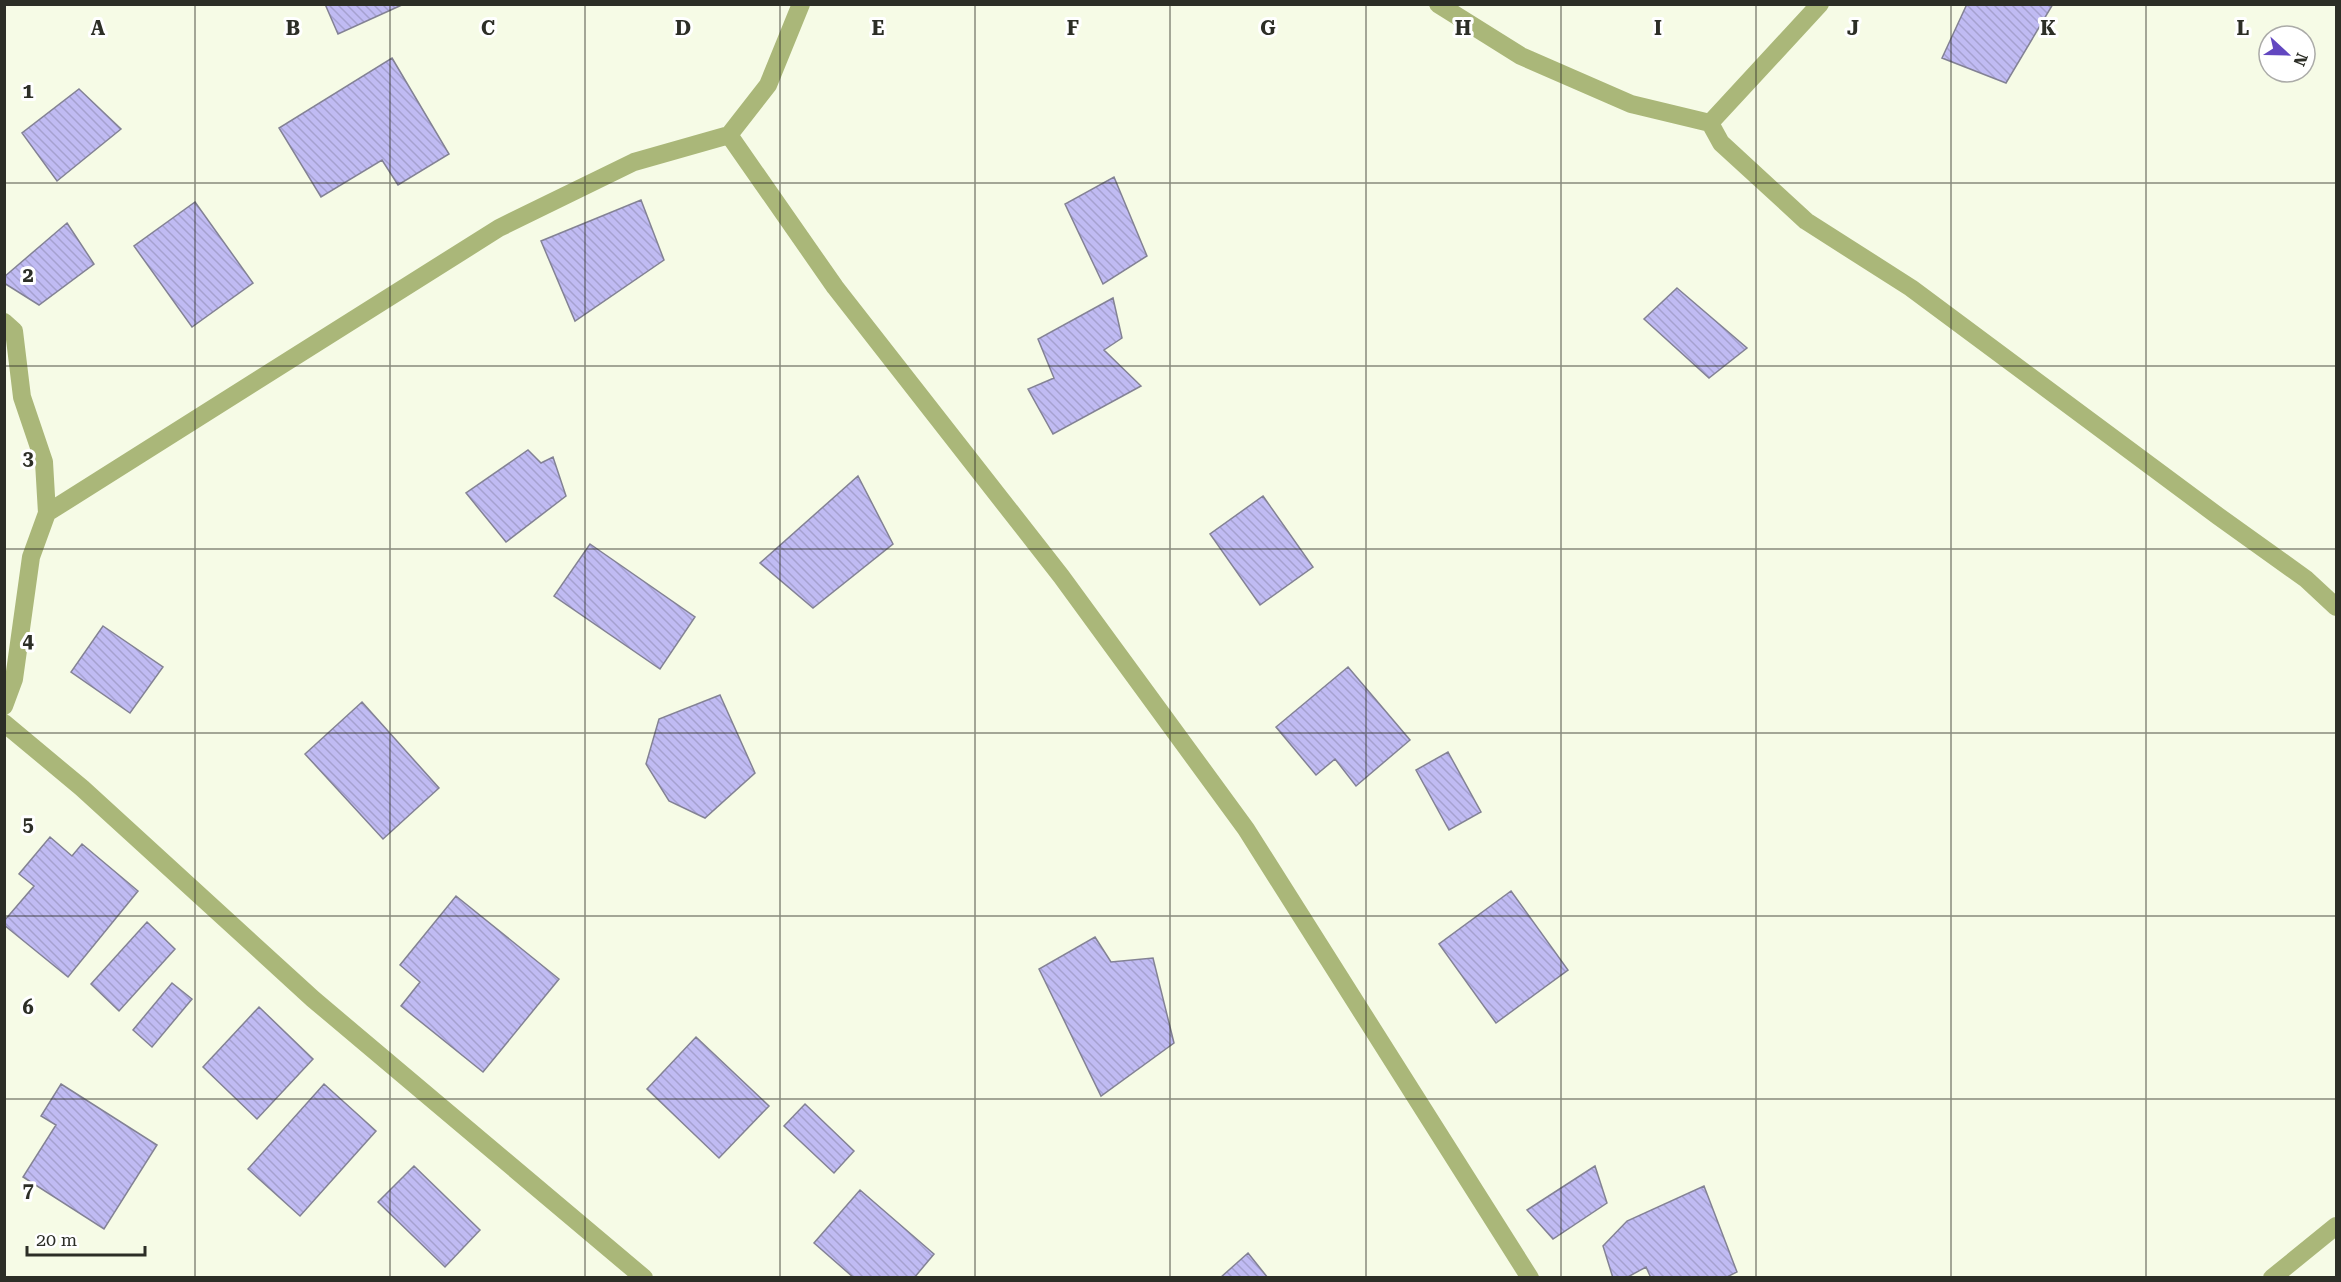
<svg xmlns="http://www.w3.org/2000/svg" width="2341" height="1282" viewBox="0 0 2341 1282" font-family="'Roboto Serif',serif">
  <defs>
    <pattern id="building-back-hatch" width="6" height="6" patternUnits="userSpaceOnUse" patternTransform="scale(1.5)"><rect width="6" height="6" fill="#c0bbf3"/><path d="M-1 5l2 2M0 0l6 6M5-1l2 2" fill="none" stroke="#a5a1d0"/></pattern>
  </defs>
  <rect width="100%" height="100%" fill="#f6fbe6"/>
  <path fill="url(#building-back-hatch)" stroke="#838294" stroke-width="1.5" d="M325 4H404L338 34Z
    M1967 4H2053L2006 83 1942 58Z
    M392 58 449 154 398 185 382 160 321 197 279 128Z
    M79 89 121 129 57 181 22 133Z
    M1114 177 1147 256 1103 284 1065 204Z
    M641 200 664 260 575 321 541 241Z
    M195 202 253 283 192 327 134 246Z
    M67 223 94 264 39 305 4 283V277Z
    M1677 288 1747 348 1709 378 1644 319Z
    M1113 298 1122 338 1104 350 1141 386 1053 434 1028 389 1054 378 1038 339Z
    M528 450 541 463 553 457 566 496 506 542 466 493Z
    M858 476 893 544 813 608 760 563Z
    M1263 496 1313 567 1260 605 1210 534Z
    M590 544 695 617 660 669 554 596Z
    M103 626 163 667 130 713 71 672Z
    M1348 667 1410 740 1356 786 1335 759 1316 775 1276 727Z
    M720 695 755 773 705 818 669 801 646 764 659 719Z
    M362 702 439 788 383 839 305 754Z
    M1448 752 1481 812 1449 830 1416 770Z
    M50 837 72 856 82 844 138 891 68 977 4 925V921L34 886 19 874Z
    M1511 891 1568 970 1496 1023 1439 944Z
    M456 896 559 979 483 1072 401 1006 420 982 400 965Z
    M147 922 175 949 119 1011 91 984Z
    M1095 937 1111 962 1153 958 1174 1043 1101 1096 1039 969Z
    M172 983 192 999 152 1047 133 1030Z
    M259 1007 313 1059 257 1119 203 1067Z
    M696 1037 769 1106 719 1158 647 1089Z
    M61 1084 157 1145 104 1229 23 1177 56 1125 41 1116Z
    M324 1084 376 1131 300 1216 248 1169Z
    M805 1104 854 1151 834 1173 784 1126Z
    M414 1166 480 1230 445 1267 378 1202Z
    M1595 1166 1607 1203 1553 1239 1527 1210Z
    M1704 1186 1737 1272 1725 1278H1651L1646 1267 1626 1278H1613L1603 1246 1627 1221Z
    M860 1190 934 1254 914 1278H854L814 1243Z
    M1248 1253 1268 1278H1220Z"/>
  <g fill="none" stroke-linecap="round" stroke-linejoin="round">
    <path stroke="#aab779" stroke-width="18" d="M1438 4 1521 56 1631 104 1710 123 1721 143 1806 221 1911 288 2218 516 2306 579 2336 607
      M1710 123 1820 4
      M729 135 835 287 1061 576 1246 829 1530 1278
      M4 322 14 331 22 397 44 462 47 513 31 557 14 679 4 706
      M47 513 499 228 634 162 729 135 768 85 801 4
      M4 723 82 788 313 999 644 1278
      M2272 1278 2336 1226"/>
  </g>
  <path fill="none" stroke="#2c2e26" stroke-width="1.5" stroke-opacity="0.55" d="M195 4V1278M390 4V1278M585 4V1278M780 4V1278M975 4V1278M1170 4V1278M1366 4V1278M1561 4V1278M1756 4V1278M1951 4V1278M2146 4V1278M4 183H2336M4 366H2336M4 549H2336M4 733H2336M4 916H2336M4 1099H2336"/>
  <g font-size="20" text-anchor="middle" font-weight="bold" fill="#2c2e26" stroke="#fff" stroke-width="6" stroke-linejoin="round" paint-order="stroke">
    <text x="98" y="35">A</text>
    <text x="293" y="35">B</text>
    <text x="488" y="35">C</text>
    <text x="683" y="35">D</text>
    <text x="878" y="35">E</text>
    <text x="1073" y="35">F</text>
    <text x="1268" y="35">G</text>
    <text x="1463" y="35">H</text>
    <text x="1658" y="35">I</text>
    <text x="1853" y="35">J</text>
    <text x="2048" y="35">K</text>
    <text x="2243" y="35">L</text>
    <text x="28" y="98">1</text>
    <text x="28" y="282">2</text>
    <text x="28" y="465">3</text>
    <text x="28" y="648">4</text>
    <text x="28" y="831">5</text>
    <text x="28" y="1014">6</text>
    <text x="28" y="1197">7</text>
  </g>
  <rect width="2341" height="1282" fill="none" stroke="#2c2e26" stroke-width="12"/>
  <g transform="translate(2287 54) rotate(112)"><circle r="28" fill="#ffffff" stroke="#ababa8" stroke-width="1.5"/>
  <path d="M0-4.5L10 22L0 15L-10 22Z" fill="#6247c0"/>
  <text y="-9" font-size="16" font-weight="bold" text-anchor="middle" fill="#2c2e26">N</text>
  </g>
  <path d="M27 1246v9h118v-9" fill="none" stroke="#2c2e26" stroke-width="3"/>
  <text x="36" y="1246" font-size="18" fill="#2c2e26" stroke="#ffffff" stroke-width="4.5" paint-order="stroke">20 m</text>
</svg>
